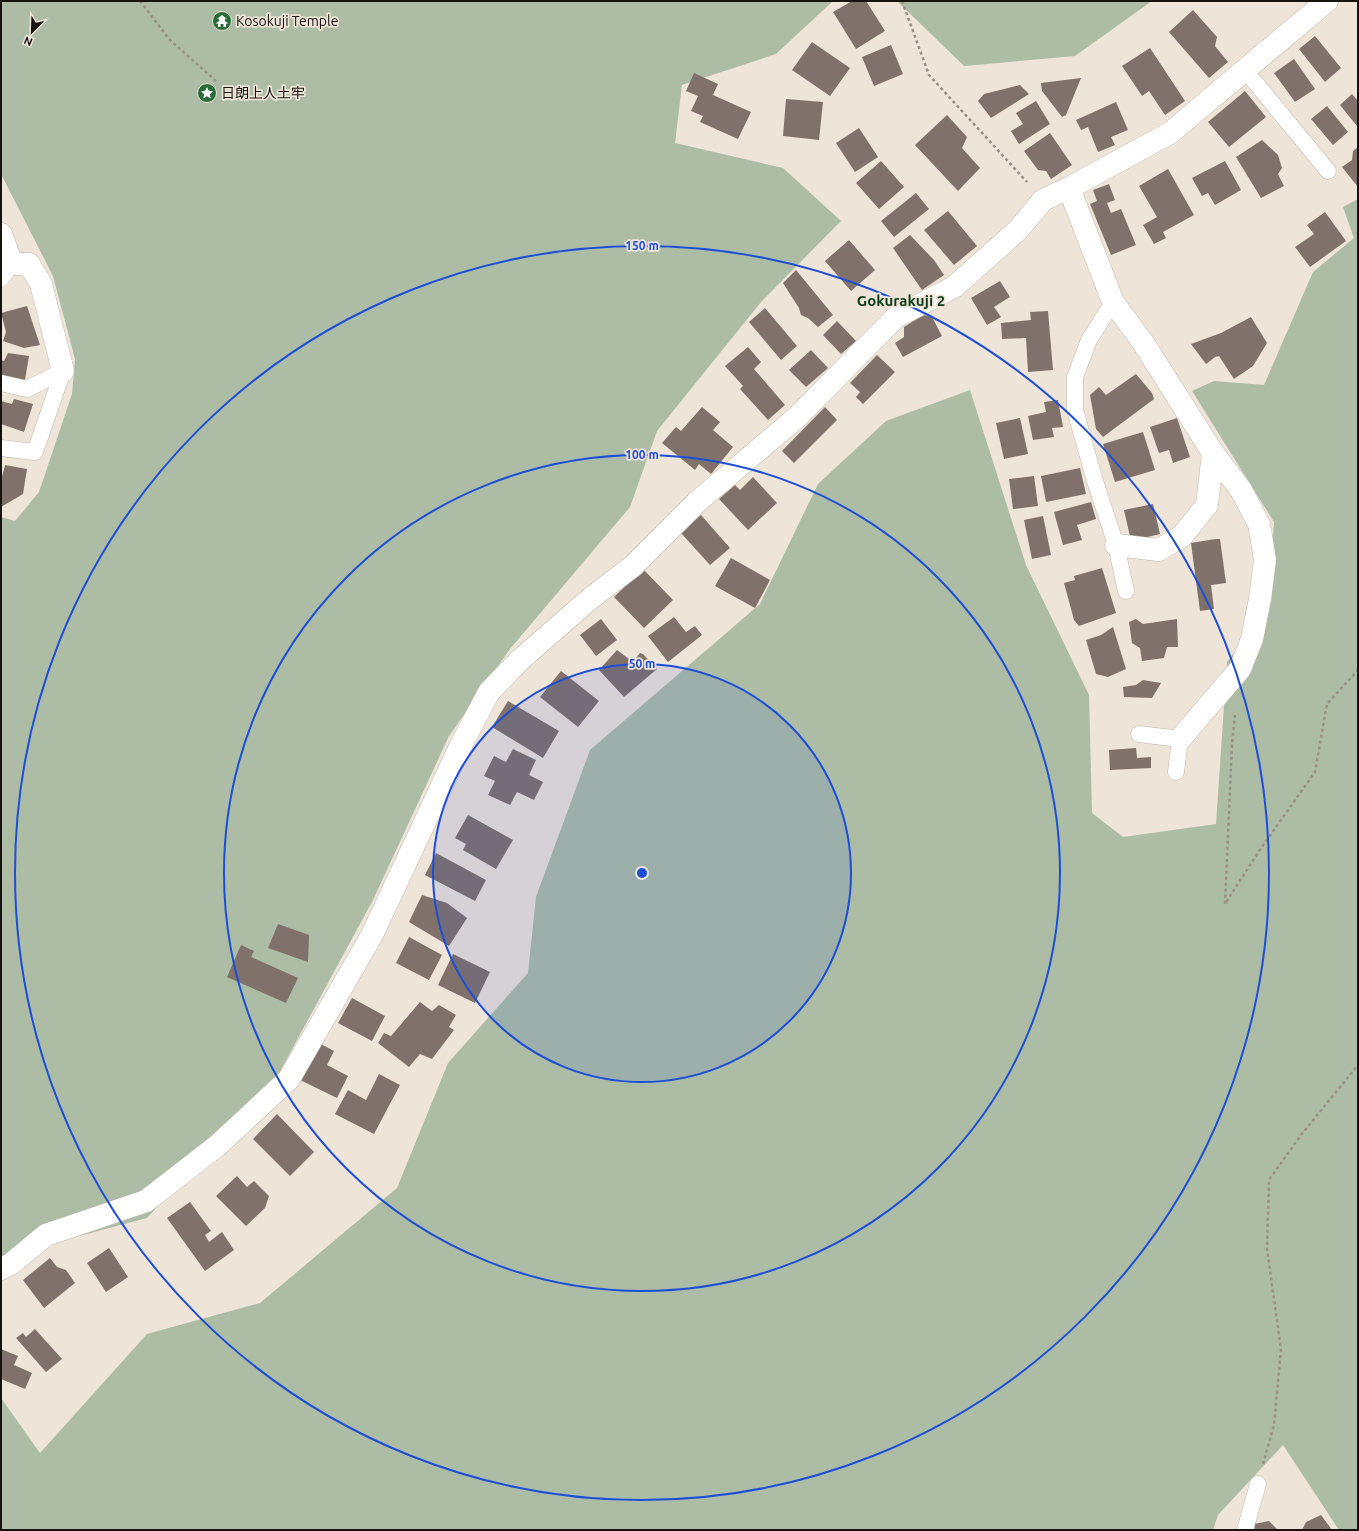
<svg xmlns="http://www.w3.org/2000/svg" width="1359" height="1531" viewBox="0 0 1359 1531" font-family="Ubuntu,'Noto Sans JP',sans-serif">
  <rect width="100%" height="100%" fill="#eee4d7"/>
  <path fill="#adbda5" d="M1 1H833L776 54 682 85 675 143 783 168 841 221 761 302 657 431 630 507 510 649 449 736 373 900 277 1077 147 1218 34 1248 1 1262V517L15 521 39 492 72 394 75 359 53 276 1 174Z
    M897 1H1152L1075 56 964 66Z
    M1358 199V1530H1339L1283 1445 1218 1515 1213 1530H1V1398L40 1453 147 1334 260 1303 397 1188 448 1063 528 973 536 897 590 750 760 604 818 484 886 421 970 390 1026 565 1089 695 1092 813 1123 837 1216 824 1227 662 1268 609 1274 522 1192 391 1214 381 1264 385 1313 272 1354 238 1343 207Z"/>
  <path fill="#80726a" d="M852 1H866L885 31 856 49 833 12Z
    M1193 10 1217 37 1215 46 1228 62 1209 78 1169 32Z
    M1315 36 1341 68 1325 82 1299 49Z
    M812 42 850 68 830 96 792 70Z
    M891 45 903 74 874 86 862 57Z
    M1150 48 1185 101 1165 115 1149 91 1142 96 1122 66Z
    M1294 59 1315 89 1295 102 1274 73Z
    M694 73 718 84 713 95 751 112 738 139 700 122 703 116 691 111 698 96 686 91Z
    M1081 78 1066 115 1062 117 1042 91 1041 83Z
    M1020 85 1029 94 991 118 978 101 984 94Z
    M1245 91 1266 117 1229 147 1208 122Z
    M1352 94 1358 101 1357 126 1340 105Z
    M786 99 823 102 819 140 783 136Z
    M1036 101 1050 124 1019 144 1011 131 1023 124 1016 113Z
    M1116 102 1128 130 1111 137 1115 145 1098 152 1088 127 1081 130 1076 120Z
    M1327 106 1348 132 1333 145 1311 119Z
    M947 115 967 137 962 148 980 168 958 191 915 145Z
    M859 128 878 157 855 172 836 143Z
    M1050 133 1072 165 1051 179 1046 171 1038 170 1024 151Z
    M1262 140 1278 155 1282 168 1278 174 1284 186 1261 198 1236 157Z
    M1358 147V187L1342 167 1352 160 1353 151Z
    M881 161 904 187 879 209 856 183Z
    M1225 161 1241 190 1215 205 1208 193 1202 196 1192 178Z
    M1168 169 1194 215 1163 232 1166 238 1154 244 1143 225 1157 217 1139 186Z
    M1109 184 1115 200 1107 203 1111 213 1121 209 1136 245 1111 255 1090 204 1097 201 1093 190Z
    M916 193 929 209 894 237 881 221Z
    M948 211 977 246 954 265 924 230Z
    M1325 212 1346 241 1310 267 1295 247 1314 234 1307 225Z
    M910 235 934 260 944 275 922 290 893 248Z
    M849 240 875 270 851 291 825 261Z
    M796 270 833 315 818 327 808 318 801 315 799 308 783 283Z
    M1000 281 1010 297 994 307 1001 317 987 325 971 298Z
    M27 306 40 345 24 348 3 341 6 332 1 313Z
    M765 308 797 346 781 360 749 322Z
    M1048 311 1053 370 1028 372 1026 338 1002 339 1001 323 1031 320 1030 312Z
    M923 315 932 317 942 336 903 357 895 343 904 337V327Z
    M1251 317 1267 343 1253 366 1234 379 1219 356 1215 357 1206 364 1191 344 1221 333Z
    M837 321 856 341 841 354 823 335Z
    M748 347 761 362 754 369 785 405 768 420 740 389 743 386 725 366Z
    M811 350 828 368 806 387 789 370Z
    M8 353 29 356 25 380 1 375V360L4 361Z
    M877 355 895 372 863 404 856 397 860 392 850 383Z
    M1136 374 1152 393 1154 399 1103 437 1096 429 1090 395 1099 387 1106 395Z
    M14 399 33 404 24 432 1 424V401L12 404Z
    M1058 400 1063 427 1052 428 1054 437 1033 440 1028 416 1046 412 1044 402Z
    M702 407 720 422 713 430 733 447 711 474 699 464 695 470 662 443 676 427 681 431Z
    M825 407 837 420 794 463 782 451Z
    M1020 418 1028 454 1004 459 996 423Z
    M1177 418 1190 457 1173 463 1169 450 1159 453 1150 427Z
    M1143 432 1155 470 1115 482 1103 444Z
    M5 465 27 469 23 494 1 507V481Z
    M1080 468 1086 494 1046 502 1041 476Z
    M1034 476 1038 506 1013 509 1009 479Z
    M753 477 777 503 748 530 719 499 735 485 740 490Z
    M1091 502 1096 519 1077 525 1082 540 1063 545 1054 512Z
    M1153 504 1160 534 1131 541 1124 510Z
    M701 515 730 548 710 565 681 533Z
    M1043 516 1051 555 1032 559 1024 520Z
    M1215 539H1220L1226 583 1211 585 1214 609 1200 611 1191 543Z
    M731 558 770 580 755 608 715 586Z
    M1102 568 1116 613 1079 626 1074 620 1064 583 1075 580 1074 576Z
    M643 569 673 600 644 628 614 597Z
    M674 617 686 632 695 626 702 635 668 662 648 636Z
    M601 619 617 640 596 656 580 635Z
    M1136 619 1143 624 1177 619 1178 647H1167L1164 658 1142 661 1140 648 1132 643 1129 622Z
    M1113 627 1126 669 1108 677 1096 674 1086 640 1101 635Z
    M617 650 633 662 640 653 643 654 657 669 624 697 599 670Z
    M561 671 599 701 578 727 540 697Z
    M1143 680 1161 683 1152 698 1124 697 1123 687 1136 685Z
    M508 701 559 731 543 758 492 727Z
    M1136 748 1137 758 1151 757V768L1110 770 1109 750Z
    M513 749 536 760 529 775 543 782 534 800 517 792 510 805 488 795 495 781 484 776 494 756 506 762Z
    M468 815 513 840 496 869 463 850 466 844 455 838Z
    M436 853 486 880 475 901 425 875Z
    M422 895 447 903 467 918 449 946 409 922Z
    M278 924 309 935 308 962 268 948Z
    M409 937 442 955 429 980 396 963Z
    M241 945 254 951 251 957 298 978 286 1003 227 977Z
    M453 954 490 972 475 1003 438 985Z
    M352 998 385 1016 372 1041 338 1023Z
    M420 1002 432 1011 439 1005 456 1015 449 1027 454 1030 432 1059 420 1054 409 1067 378 1043 384 1033 391 1036Z
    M319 1043 334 1051 327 1065 348 1076 337 1098 300 1080Z
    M379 1074 400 1085 374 1134 335 1114 348 1090 366 1100Z
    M277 1114 314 1152 290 1176 253 1139Z
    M237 1176 247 1187 254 1181 269 1196 265 1208 246 1226 216 1196Z
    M190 1202 211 1231 205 1235 209 1242 222 1232 234 1250 205 1271 167 1218Z
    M109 1248 128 1277 106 1292 87 1263Z
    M50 1258 57 1267 66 1270 75 1283 44 1308 23 1280Z
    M35 1329 62 1359 46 1372 16 1338 23 1333 26 1337Z
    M1 1349 18 1356 14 1365 32 1373 25 1389 1 1379Z
    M1321 1515 1332 1530H1302L1306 1522Z
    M1269 1521 1278 1530H1255L1254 1524Z"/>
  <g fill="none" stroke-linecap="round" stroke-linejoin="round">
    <g stroke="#c0b6aa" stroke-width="17">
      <path id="lane" d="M1245 70 1328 171
        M1 279 12 264
        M1113 302 1089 340 1075 377V410L1095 481 1116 545 1126 591
        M1 383 27 389 63 371
        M1 448 35 452 63 371
        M1139 734 1180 739 1176 772
        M1245 1530 1258 1484"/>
    </g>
    <g stroke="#c0b6aa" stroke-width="23">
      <path id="street" d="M1069 188 1113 302 1142 341 1213 453 1241 490 1259 524 1265 560 1260 599 1252 639 1240 669 1180 739
        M1 234 12 264H29L41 284 63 371
        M1116 545 1159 550 1182 536 1207 505 1213 453
        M1 1269 11 1264 46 1235 146 1201 217 1146 289 1079 372 935 460 747 489 692 521 659 591 598 633 566 697 502 796 418 896 317 954 287 1018 230 1043 200 1069 188 1170 133 1327 1"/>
    </g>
    <path stroke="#979086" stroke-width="2.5" stroke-dasharray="3 3" stroke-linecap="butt" d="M140 1 170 40 217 82
      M902 1 929 75 1027 182
      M1235 715 1232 744 1225 904 1259 851 1315 772 1327 704 1358 670
      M1263 1464 1274 1425 1281 1349 1267 1249 1269 1180 1301 1135 1358 1065"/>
    <use href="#lane" stroke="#fff" stroke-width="16"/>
    <use href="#street" stroke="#fff" stroke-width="22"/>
  </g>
  <circle cx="642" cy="873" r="209" fill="#1d4ed8" fill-opacity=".12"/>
  <g fill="none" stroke="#1d4ed8" stroke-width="2">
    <circle cx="642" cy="873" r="209"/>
    <circle cx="642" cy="873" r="418"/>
    <circle cx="642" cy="873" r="627"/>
  </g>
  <defs>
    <g id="temple-disc" transform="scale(1)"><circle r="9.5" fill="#276c37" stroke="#eee4d7"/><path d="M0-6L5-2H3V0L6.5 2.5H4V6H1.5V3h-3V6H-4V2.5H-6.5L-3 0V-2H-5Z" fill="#fff"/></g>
    <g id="sight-disc" transform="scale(1)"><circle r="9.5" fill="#276c37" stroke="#eee4d7"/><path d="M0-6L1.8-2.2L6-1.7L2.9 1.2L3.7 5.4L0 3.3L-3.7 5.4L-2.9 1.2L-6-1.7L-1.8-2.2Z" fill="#fff"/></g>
  </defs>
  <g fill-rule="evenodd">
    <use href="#temple-disc" x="222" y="21"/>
    <use href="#sight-disc" x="207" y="93"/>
  </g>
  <g text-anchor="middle" stroke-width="3.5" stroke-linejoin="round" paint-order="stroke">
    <g font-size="14" fill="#16130f" stroke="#eee4d7" text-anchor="start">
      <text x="236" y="26">Kosokuji Temple</text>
      <text x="221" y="98">日朗上人土牢</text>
    </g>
    <g font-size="15" font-weight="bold" fill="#0d3d1a" stroke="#eee4d7">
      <text x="901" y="306">Gokurakuji 2</text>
    </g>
  </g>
  <circle cx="642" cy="873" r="6" fill="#1d4ed8" stroke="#eee4d7" stroke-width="2"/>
  <g font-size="12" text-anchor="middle" font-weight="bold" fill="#1d4ed8" stroke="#eee4d7" stroke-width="3.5" stroke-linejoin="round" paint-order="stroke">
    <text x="642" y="250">150 m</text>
    <text x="642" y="459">100 m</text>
    <text x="642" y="668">50 m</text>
  </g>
  <rect width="1359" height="1531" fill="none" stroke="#16130f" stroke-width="4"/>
  <g transform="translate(32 32) rotate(203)" stroke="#eee4d7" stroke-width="3" paint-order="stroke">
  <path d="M0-3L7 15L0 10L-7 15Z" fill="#16130f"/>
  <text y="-6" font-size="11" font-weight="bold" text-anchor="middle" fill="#16130f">N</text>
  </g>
</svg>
